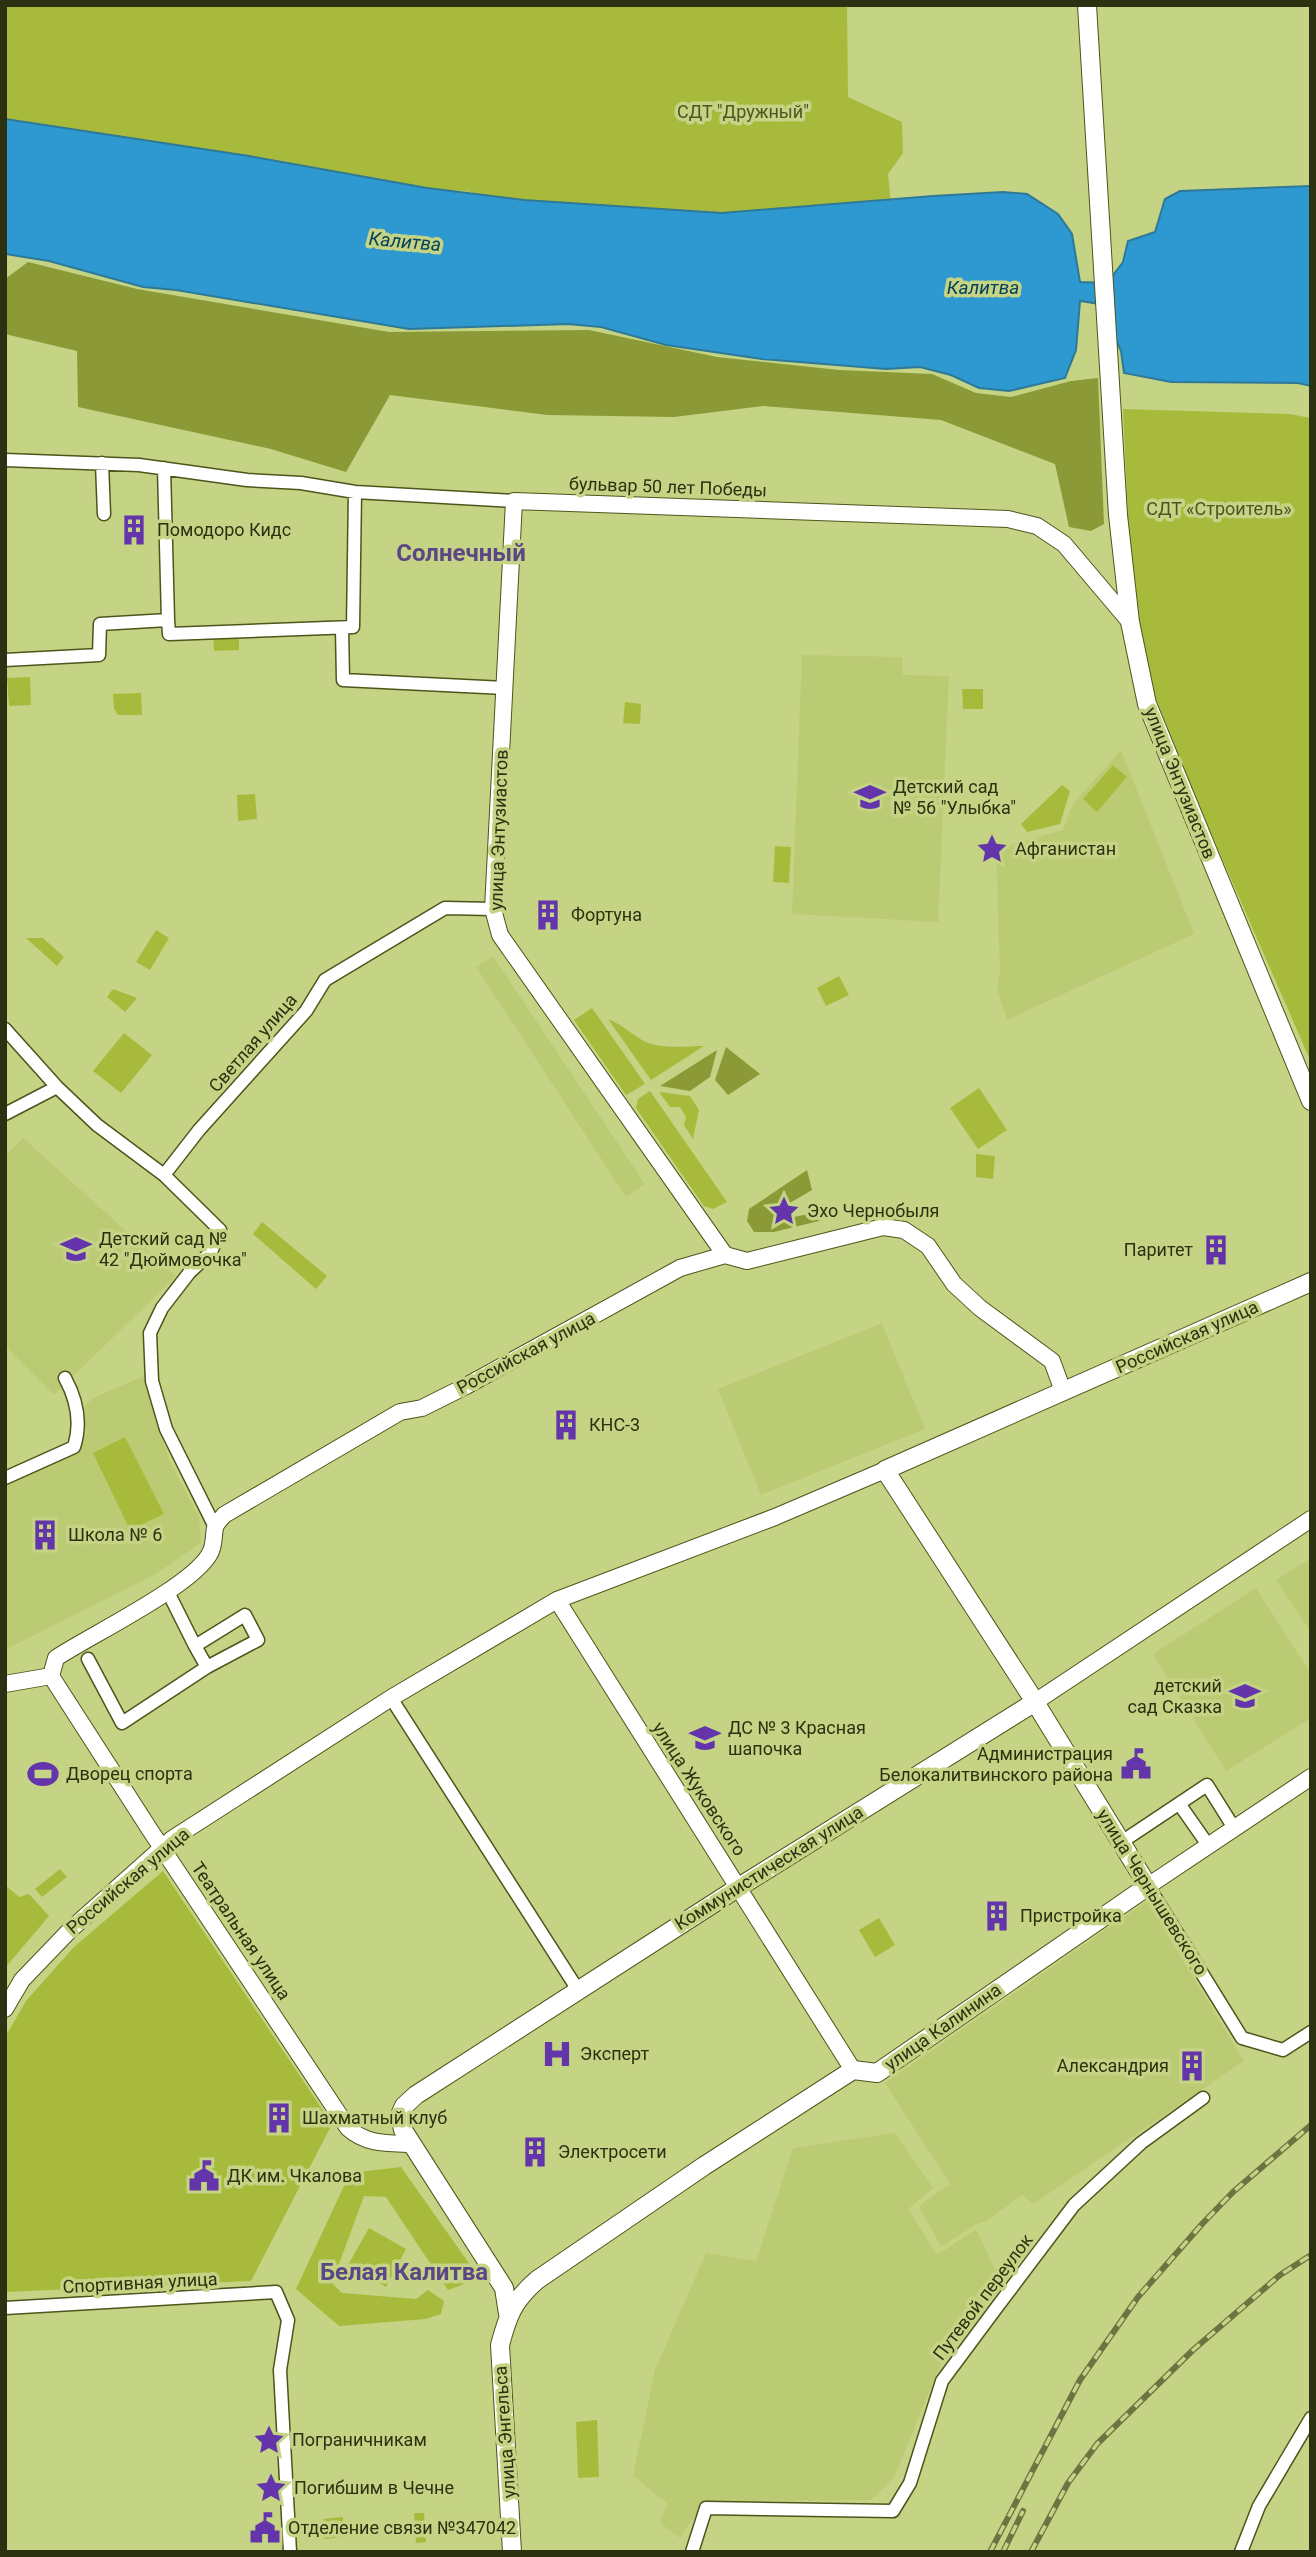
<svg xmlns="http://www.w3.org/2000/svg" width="1316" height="2557" viewBox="0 0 1316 2557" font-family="Roboto,sans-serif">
  <rect width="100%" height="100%" fill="#c5d384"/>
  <path fill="#bbcb74" d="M802 655 902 657 903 675 949 676 938 922 792 914Z
    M1121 750 1194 934 1007 1020 997 988 1000 973 996 849 1063 830 1073 804Z
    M493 956 645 1184 626 1197 476 967Z
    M23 1138 176 1276 54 1395 5 1346V1156Z
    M882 1323 925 1429 761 1495 718 1389Z
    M146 1375 156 1423 170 1462 199 1517 201 1543 154 1575 5 1650V1482L80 1449 87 1431 80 1410 93 1398Z
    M1311 1558V1632L1276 1580Z
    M1256 1588 1311 1674V1718L1226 1771 1153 1654Z
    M1147 1901 1244 2061 1033 2204 1022 2195 986 2221 977 2224 941 2247 919 2206 950 2184 885 2083Z
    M895 2133 933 2188 908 2209 937 2255 976 2229 1001 2282 947 2348 894 2478 871 2500 705 2501 680 2538 660 2523 667 2503 633 2476 655 2370 706 2253 756 2261 793 2148Z"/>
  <path fill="#a8ba3c" d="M5 5H847L848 97 902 122 903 153 888 174 892 215 809 220 560 211 465 191 318 184 160 152 41 124 5 119Z
    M1123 409 1289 414 1311 418V1062L1187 778 1153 692 1140 626 1129 543Z
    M239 634V650L214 651 213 635Z
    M30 677 31 705 9 706 7 678Z
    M962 689H983V709H963Z
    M141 693 142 715H118L114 709 113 694Z
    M625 702 641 704 640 724 623 723Z
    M1113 765 1127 777 1097 812 1083 799Z
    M1062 785 1070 791 1060 824 1027 832 1021 824Z
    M255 794 257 819 238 821 237 795Z
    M775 846 791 847 789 883 773 882Z
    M156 930 169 938 150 970 136 962Z
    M26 938H43L64 957 57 966Z
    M839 976 849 995 826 1006 817 988Z
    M113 989 137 998 125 1012 107 997Z
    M592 1008 645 1084 626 1095 574 1020Z
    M608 1019C621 1024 630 1033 642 1040 659 1050 684 1046 704 1046L651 1080Z
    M124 1033 152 1055 121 1093 93 1071Z
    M979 1088 1007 1130 978 1149 950 1108Z
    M650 1091 727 1202 713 1209 704 1206 636 1108 638 1099Z
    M659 1092 690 1096 699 1110 693 1139 684 1125 686 1117 680 1107H670Z
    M976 1154 995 1156 993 1179 976 1177Z
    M262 1222 327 1276 316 1289 253 1234Z
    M125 1437 164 1514 130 1530 93 1453Z
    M60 1869 67 1877 42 1897 35 1889Z
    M163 1871 332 2124 251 2281 5 2292V2037L26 2001 74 1947Z
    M5 1885 19 1897 29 1894 49 1916 5 1968Z
    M879 1918 895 1945 875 1957 859 1930Z
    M401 2167 473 2269 464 2284 448 2290 386 2197 364 2196 332 2283 342 2293 416 2299 428 2290 444 2301 441 2314 426 2319 339 2326 296 2289 350 2173Z
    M369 2228 406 2249 386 2287 348 2265Z
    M597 2420 599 2477 578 2478 576 2422Z
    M414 2513H424L426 2542 416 2543Z
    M343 2517 344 2537 324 2539 323 2519Z"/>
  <path fill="#8b9a36" d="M28 262 137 289 389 332 589 330 717 357 839 370 932 374 976 393 1011 397 1071 381 1098 378 1104 524 1091 531 1069 527 1055 464 941 420 763 406 674 417 547 415 390 395 346 472 271 449 78 407 77 351 5 334V279Z
    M726 1047 760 1074 728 1095 715 1080Z
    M717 1050 710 1077 690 1091 660 1086Z
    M807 1170 812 1190 778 1210 781 1220 821 1211 829 1215 823 1220 774 1232H754L747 1221 749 1209Z"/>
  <path fill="#2e98d0" stroke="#2d7997" stroke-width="2" d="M5 119 249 156 427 188 524 200 722 213 933 196 1003 192 1027 194 1058 214 1072 234 1080 282 1107 283 1123 262 1128 241 1155 232 1165 199 1180 191 1311 186V386L1298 383 1171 382 1124 373 1121 351 1100 304 1080 301 1076 350 1065 378 1009 391 979 388 951 375 920 367 886 369 762 359 666 345 601 327 568 324 409 329 176 290 143 287 49 261 5 254Z"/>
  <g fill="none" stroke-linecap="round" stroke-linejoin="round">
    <g stroke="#4d551a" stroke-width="15">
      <path id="minor" d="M5 460 139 465 247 480 301 483 355 492 514 501
        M102 463 104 514
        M164 468 168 620
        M342 628 343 680 505 688
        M5 660 99 655 100 624 168 620 169 634 353 627 355 492
        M5 1029 57 1087 97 1125 164 1175 220 1230 211 1252 189 1273 162 1308 150 1333 152 1381 166 1429 215 1527
        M5 1114 57 1087
        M164 1175 199 1130 306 1011 325 980 445 908 493 909
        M5 1478 74 1447C82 1422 77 1400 65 1378
        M163 1594 171 1598 195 1646 245 1615 258 1640 207 1667 195 1646
        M88 1659 122 1723 207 1667
        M391 1698 578 1990
        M1180 1805 1208 1845
        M1120 1843 1207 1785 1234 1828
        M1148 1886 1242 2038 1283 2050 1311 2032
        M5 2308 276 2292 288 2320 280 2370 290 2552
        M692 2552 706 2508 893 2511 910 2483 942 2381 997 2307 1074 2205 1141 2143 1203 2098
        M1241 2552 1259 2506 1311 2418"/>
    </g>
    <g stroke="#4d551a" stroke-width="18">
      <path id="tertiary" d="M725 1255 500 935 493 909 514 501 1008 519 1037 526 1064 544 1130 622
        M557 1600 853 2070
        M51 1676 150 1830 348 2128C367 2145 388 2143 412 2144
        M5 1684 51 1676 56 1658C91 1635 190 1587 209 1555 215 1546 213 1537 215 1528 216 1523 221 1519 224 1515L400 1412 422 1408 466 1386 680 1268 725 1255 747 1261 883 1227 904 1230 928 1246 954 1284 980 1308 1052 1361 1063 1391
        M1035 1702 1311 1519
        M1148 1886 1311 1777
        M5 2009 22 1980 70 1930 172 1839 391 1698 557 1600 775 1517 885 1470"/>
    </g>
    <g stroke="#4d551a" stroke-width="20">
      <path id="secondary" d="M1087 5 1118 515 1130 622 1147 704 1311 1101
        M508 2314 504 2288 403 2130 400 2115 404 2106 416 2095 739 1887 1035 1702
        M512 2552 500 2345C508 2315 513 2301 537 2280L704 2166 853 2070 877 2073 1148 1886 1030 1694 885 1470 1311 1282"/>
    </g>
    <use href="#minor" stroke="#fff" stroke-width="12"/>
    <use href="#tertiary" stroke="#fff" stroke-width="16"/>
    <use href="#secondary" stroke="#fff" stroke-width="18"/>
    <g stroke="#6c7541" stroke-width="6">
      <path id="rail" d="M990 2552 1080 2380 1138 2297 1203 2223 1233 2192 1311 2125
        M1003 2552 1023 2511
        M1031 2552 1068 2483 1097 2444 1193 2350 1280 2275 1311 2255"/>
    </g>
    <use href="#rail" stroke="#c5d384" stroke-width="3.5" stroke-dasharray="10" stroke-linecap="butt"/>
  </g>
  <defs>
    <g id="building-bare" transform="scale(2.415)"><path d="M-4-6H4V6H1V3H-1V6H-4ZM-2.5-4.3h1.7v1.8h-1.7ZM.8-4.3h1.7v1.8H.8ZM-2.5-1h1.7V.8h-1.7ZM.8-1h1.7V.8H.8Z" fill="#6434ab" stroke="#c5d384" stroke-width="2.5" paint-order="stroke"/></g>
    <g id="school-bare" transform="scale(2.415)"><path d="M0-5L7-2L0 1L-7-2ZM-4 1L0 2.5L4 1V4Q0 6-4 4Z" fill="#6434ab" stroke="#c5d384" stroke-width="2.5" paint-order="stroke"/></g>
    <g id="sight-bare" transform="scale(2.415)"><path d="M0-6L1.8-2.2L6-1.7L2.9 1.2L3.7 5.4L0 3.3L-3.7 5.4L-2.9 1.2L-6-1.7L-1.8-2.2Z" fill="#6434ab" stroke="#c5d384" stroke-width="2.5" paint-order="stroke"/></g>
    <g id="civic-bare" transform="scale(2.415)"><path d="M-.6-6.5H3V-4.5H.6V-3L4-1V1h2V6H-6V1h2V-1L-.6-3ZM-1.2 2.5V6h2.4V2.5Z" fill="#6434ab" stroke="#c5d384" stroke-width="2.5" paint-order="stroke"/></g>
    <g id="stadium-bare" transform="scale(2.415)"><path d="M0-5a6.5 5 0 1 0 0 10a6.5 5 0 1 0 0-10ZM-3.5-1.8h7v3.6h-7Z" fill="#6434ab" stroke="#c5d384" stroke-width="2.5" paint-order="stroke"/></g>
    <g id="hospital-bare" transform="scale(2.415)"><path d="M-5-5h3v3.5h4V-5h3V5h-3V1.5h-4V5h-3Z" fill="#6434ab" stroke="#c5d384" stroke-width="2.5" paint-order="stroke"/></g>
  </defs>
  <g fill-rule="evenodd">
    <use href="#building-bare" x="134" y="530"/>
    <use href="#school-bare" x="870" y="797"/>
    <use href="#sight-bare" x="992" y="849"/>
    <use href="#building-bare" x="548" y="915"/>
    <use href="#sight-bare" x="784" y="1211"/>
    <use href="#school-bare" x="76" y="1249"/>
    <use href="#building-bare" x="1216" y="1250"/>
    <use href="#building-bare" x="566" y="1425"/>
    <use href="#building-bare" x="45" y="1535"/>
    <use href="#school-bare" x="1245" y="1696"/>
    <use href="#school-bare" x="705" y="1738"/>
    <use href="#civic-bare" x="1136" y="1764"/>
    <use href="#stadium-bare" x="43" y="1774"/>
    <use href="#building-bare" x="997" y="1916"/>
    <use href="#hospital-bare" x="557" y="2054"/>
    <use href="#building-bare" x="1192" y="2066"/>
    <use href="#building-bare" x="279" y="2118"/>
    <use href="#building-bare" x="535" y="2152"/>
    <use href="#civic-bare" x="204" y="2176"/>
    <use href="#sight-bare" x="269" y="2440"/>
    <use href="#sight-bare" x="271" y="2488"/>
    <use href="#civic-bare" x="265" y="2528"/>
  </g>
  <g text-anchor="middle" stroke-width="7" stroke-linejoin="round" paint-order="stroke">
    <g font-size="18" fill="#4d5622" stroke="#c5d384">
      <text x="743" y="118">СДТ "Дружный"</text>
      <text x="1219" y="515">СДТ «Строитель»</text>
    </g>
    <g font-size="18" fill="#2c3111" stroke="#c5d384">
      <text transform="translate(668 487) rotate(2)" y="6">бульвар 50 лет Победы</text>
      <text transform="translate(1180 783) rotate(68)" y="6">улица Энтузиастов</text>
      <text transform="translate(499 830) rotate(-88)" y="6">улица Энтузиастов</text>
      <text transform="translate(253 1043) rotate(-49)" y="6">Светлая улица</text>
      <text transform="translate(1187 1337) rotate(-24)" y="6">Российская улица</text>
      <text transform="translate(526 1353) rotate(-28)" y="6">Российская улица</text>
      <text transform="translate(699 1789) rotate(57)" y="6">улица Жуковского</text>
      <text transform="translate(769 1868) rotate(-32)" y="6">Коммунистическая улица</text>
      <text transform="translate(128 1881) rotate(-40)" y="6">Российская улица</text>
      <text transform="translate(1152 1892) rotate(58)" y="6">улица Чернышевского</text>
      <text transform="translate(241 1931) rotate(56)" y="6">Театральная улица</text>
      <text transform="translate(943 2027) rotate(-35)" y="6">улица Калинина</text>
      <text transform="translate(140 2283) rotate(-3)" y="6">Спортивная улица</text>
      <text transform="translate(983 2297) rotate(-53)" y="6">Путевой переулок</text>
      <text transform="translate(505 2432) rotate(-94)" y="6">улица Энгельса</text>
    </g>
    <g font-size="18" fill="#2c3111" stroke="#c5d384" text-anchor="start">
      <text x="157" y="536">Помодоро Кидс</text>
      <text x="893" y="793">Детский сад<tspan x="893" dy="21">№ 56 "Улыбка"</tspan></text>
      <text x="1015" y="855">Афганистан</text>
      <text x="571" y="921">Фортуна</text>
      <text x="807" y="1217">Эхо Чернобыля</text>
      <text x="99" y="1245">Детский сад №<tspan x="99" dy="21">42 "Дюймовочка"</tspan></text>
      <text x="1193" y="1256" text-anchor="end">Паритет</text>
      <text x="589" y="1431">КНС-3</text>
      <text x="68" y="1541">Школа № 6</text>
      <text x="1222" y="1692" text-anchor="end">детский<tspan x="1222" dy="21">сад Сказка</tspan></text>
      <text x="728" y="1734">ДС № 3 Красная<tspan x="728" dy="21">шапочка</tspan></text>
      <text x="1113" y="1760" text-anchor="end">Администрация<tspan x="1113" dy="21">Белокалитвинского района</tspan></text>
      <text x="66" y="1780">Дворец спорта</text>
      <text x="1020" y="1922">Пристройка</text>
      <text x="580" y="2060">Эксперт</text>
      <text x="1169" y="2072" text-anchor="end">Александрия</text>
      <text x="302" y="2124">Шахматный клуб</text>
      <text x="558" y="2158">Электросети</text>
      <text x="227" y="2182">ДК им. Чкалова</text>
      <text x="292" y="2446">Пограничникам</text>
      <text x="294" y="2494">Погибшим в Чечне</text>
      <text x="288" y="2534">Отделение связи №347042</text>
    </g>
    <g font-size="19" font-style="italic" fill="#05405d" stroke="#c5d384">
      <text transform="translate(405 241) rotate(5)" y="7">Калитва</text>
      <text x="983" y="294">Калитва</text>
    </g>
    <g font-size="24" font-weight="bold" fill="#5b4785" stroke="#c5d384">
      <text x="461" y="561">Солнечный</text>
      <text x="404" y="2280">Белая Калитва</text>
    </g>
  </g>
  <rect width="1316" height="2557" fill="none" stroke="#2c3111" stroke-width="14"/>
</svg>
